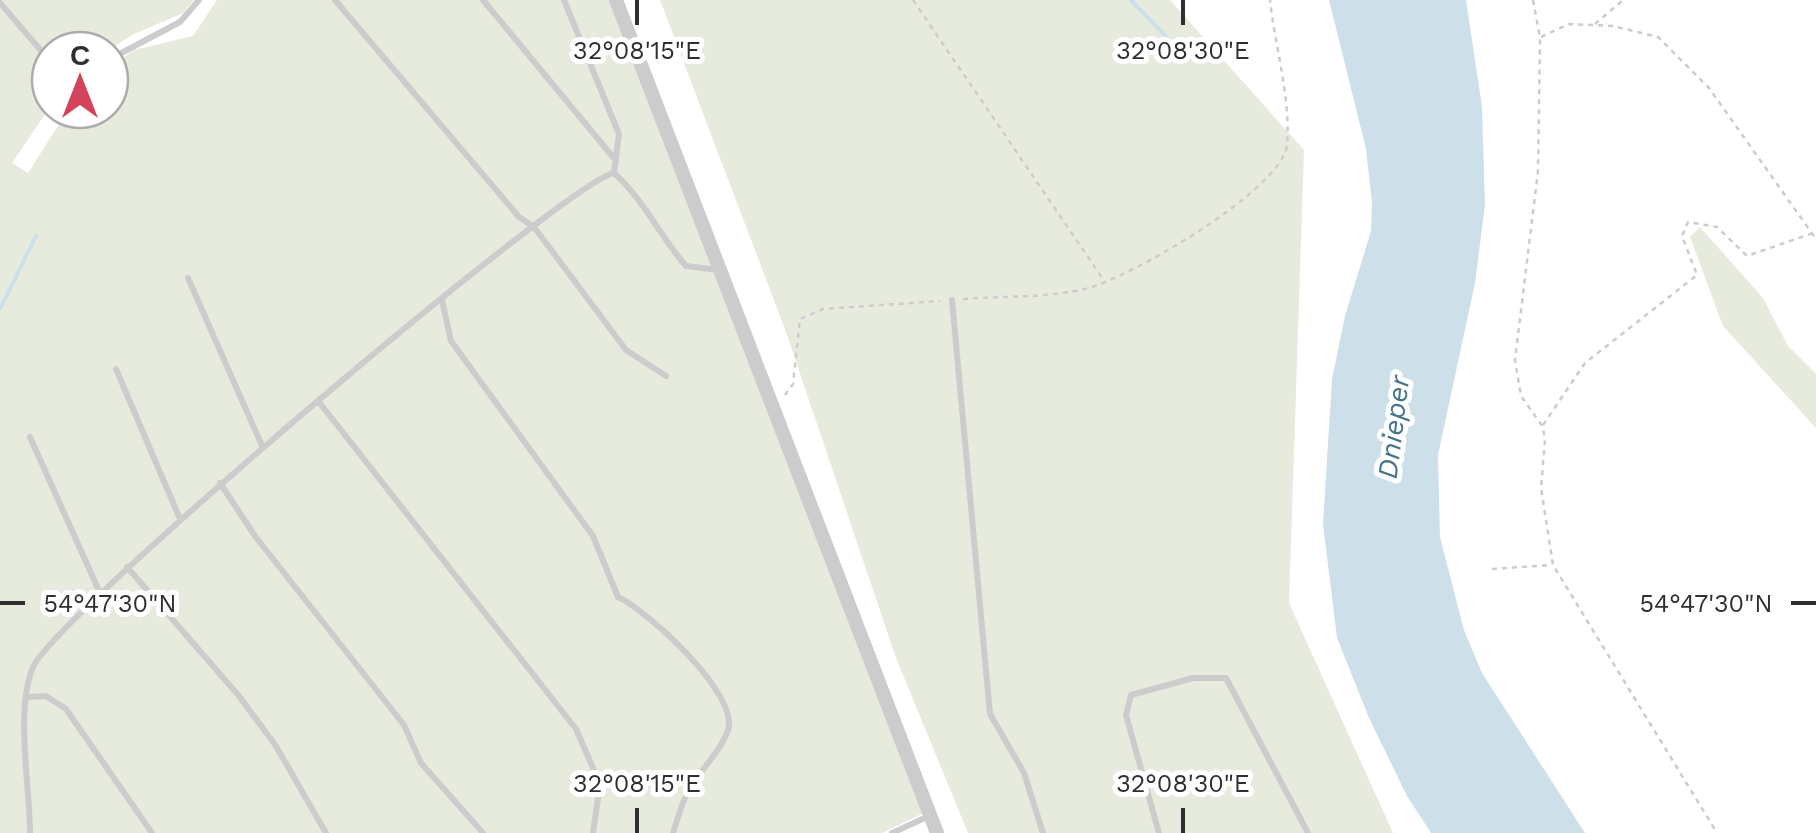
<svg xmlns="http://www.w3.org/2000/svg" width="1816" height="833" viewBox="0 0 1816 833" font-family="'Work Sans',sans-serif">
  <rect width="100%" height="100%" fill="#fff"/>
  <path fill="#e6ebde" d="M0 0H194L183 13 132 35 109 50H50V107L12 163 28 173 68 110H110V68L134 50 193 36 217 0H614L930 810 882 833H0Z
    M660 0H1170L1304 150 1289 603 1393 833H968L896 658 786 332Z
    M1700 227 1763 298 1788 346 1816 374V428L1723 326 1690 237Z"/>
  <path fill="#cde0e9" d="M1329 0H1466L1482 107 1485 205 1475 283 1438 455 1440 537 1464 630 1482 673 1585 833H1431L1407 796 1369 718 1337 638 1323 524 1332 379 1345 316 1371 231 1372 202 1366 149Z"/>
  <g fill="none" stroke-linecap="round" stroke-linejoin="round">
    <path stroke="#cde0e9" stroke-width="4" d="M1131 0 1181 52
      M0 309 36 236"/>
    <path stroke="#ccc" stroke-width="2.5" stroke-dasharray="5 5" stroke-linecap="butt" d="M913 0 1105 282
      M1533 0 1540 38 1538 171 1515 360 1521 396 1543 427 1545 440 1541 488 1553 565 1717 833
      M1595 24 1623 0
      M1541 37 1569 24 1613 26 1658 37 1709 88 1816 239
      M963 299C1005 296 1044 298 1085 289 1128 279 1282 190 1287 145 1291 98 1275 47 1270 0
      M785 395 793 384 800 319 823 309 940 301
      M1543 425 1585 363 1697 275 1682 236 1688 222 1717 227 1747 256 1816 232
      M1492 569 1551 565"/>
    <path stroke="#ccc" stroke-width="6" d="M335 0 519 217 534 227 626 350 666 376
      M483 0 613 157
      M564 0 619 134 614 173
      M0 3 50 61
      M110 59 180 22 199 0
      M188 278 263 448
      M442 300 451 341 593 536 618 597C647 610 740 695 728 730 720 754 696 773 686 796 680 808 677 821 673 833
      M952 300 990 714 1024 773 1043 833
      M116 369 180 519
      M319 402 576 729 600 784 593 833
      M30 437 100 593
      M220 483 255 536 404 725 421 763 483 833
      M127 567 239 696 276 746 326 833
      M28 697 46 696 66 709 152 833
      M30 833C30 786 15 710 33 667 56 615 569 180 614 173 645 201 659 235 686 266L718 270
      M892 833 929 816
      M1159 833 1126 715 1131 695 1193 678H1226L1308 833"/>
    <path stroke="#ccc" stroke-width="14" d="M616 0 937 833"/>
  </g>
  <path fill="none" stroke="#2f2f2f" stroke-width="4" d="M637 0V25M1183 0V25M0 603H25M1791 603H1816M637 808V833M1183 808V833"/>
  <g text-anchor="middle" stroke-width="10" stroke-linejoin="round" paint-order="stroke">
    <g font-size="28" font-style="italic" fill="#457589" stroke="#fff">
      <text transform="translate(1393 427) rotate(-83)" y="10">Dnieper</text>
    </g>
  </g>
  <g font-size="25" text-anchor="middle" fill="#2f2f2f" stroke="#fff" stroke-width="10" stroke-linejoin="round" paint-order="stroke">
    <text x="637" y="59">32°08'15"E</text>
    <text x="1183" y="59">32°08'30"E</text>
    <text x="110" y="612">54°47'30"N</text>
    <text x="1706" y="612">54°47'30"N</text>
    <text x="637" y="792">32°08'15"E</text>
    <text x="1183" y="792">32°08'30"E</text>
  </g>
  <g transform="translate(80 80)"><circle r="48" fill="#ffffff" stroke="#acacac" stroke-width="2.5"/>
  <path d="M0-8L18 38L0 25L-18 38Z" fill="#d3445c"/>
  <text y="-15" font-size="28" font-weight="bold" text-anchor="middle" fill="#2f2f2f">С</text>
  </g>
</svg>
